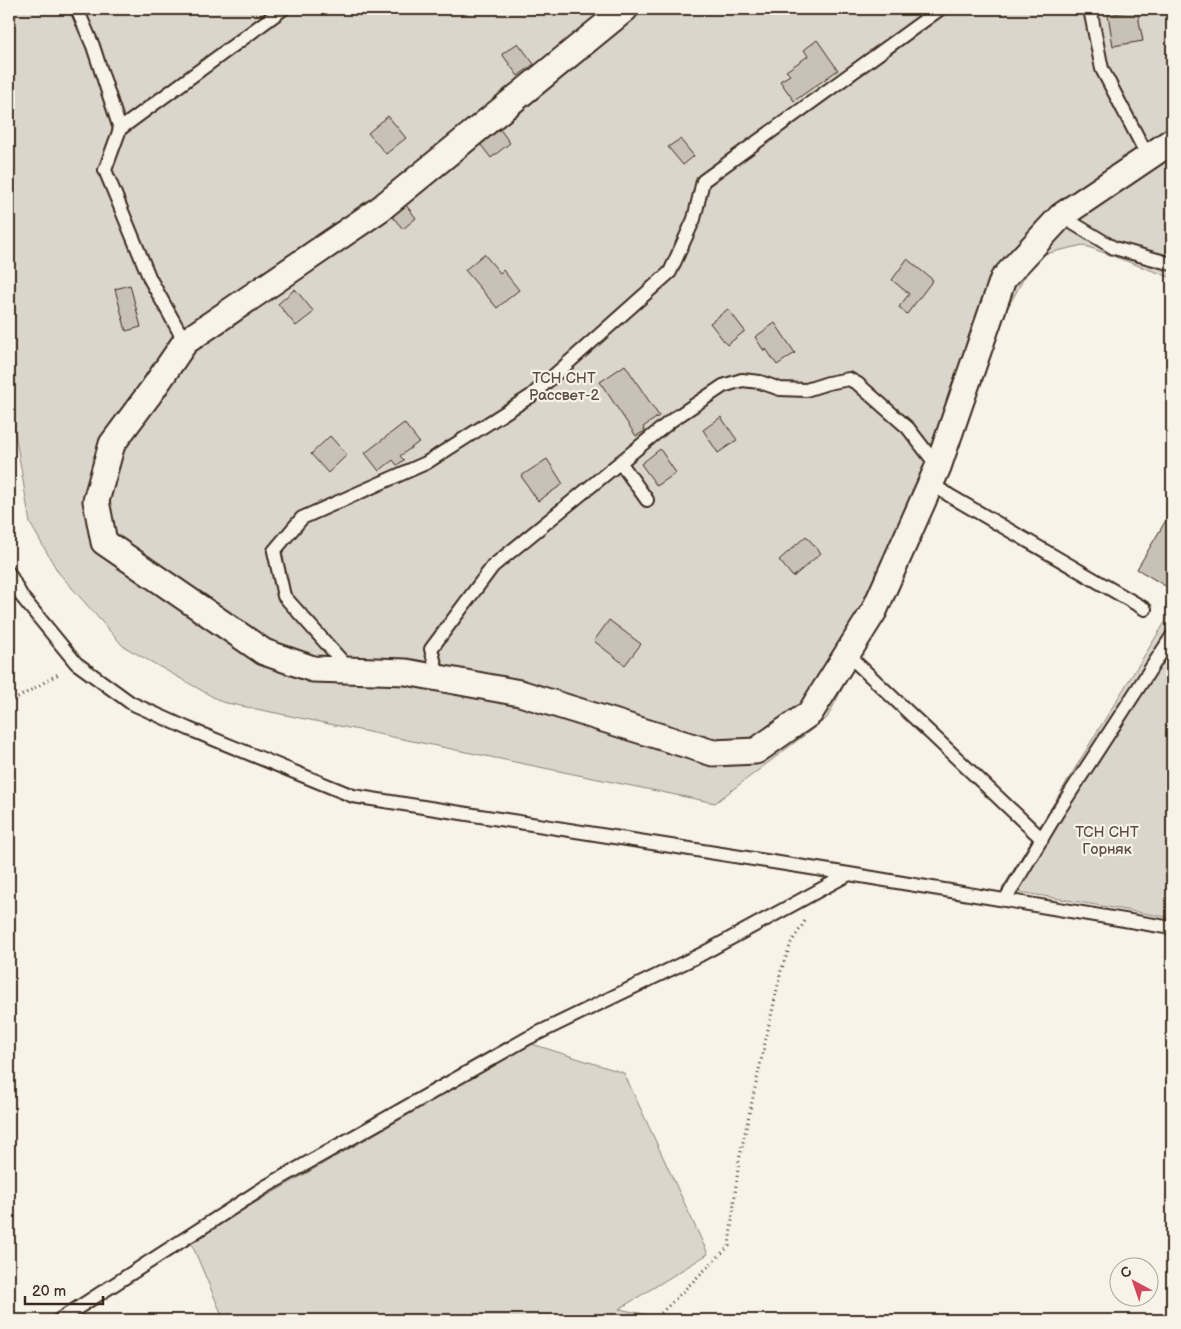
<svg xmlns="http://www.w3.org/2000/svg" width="1181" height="1329" viewBox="0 0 1181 1329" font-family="'Balsamiq Sans',sans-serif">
  <rect width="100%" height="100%" fill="#f7f3e8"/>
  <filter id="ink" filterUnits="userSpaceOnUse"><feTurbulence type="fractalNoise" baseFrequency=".02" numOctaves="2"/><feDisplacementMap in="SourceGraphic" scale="10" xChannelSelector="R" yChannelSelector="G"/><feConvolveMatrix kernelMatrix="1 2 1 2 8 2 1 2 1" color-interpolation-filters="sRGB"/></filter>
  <g filter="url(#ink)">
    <path fill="#dbd6cb" stroke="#8b8074" d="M9 9H1172V278L1083 245 1036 256 996 329 886 604 827 718 715 803 222 702 123 646 58 572 30 523 9 396Z
      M1172 611V918L1002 889 1097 732Z
      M532 1044 624 1073 708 1254 619 1309 673 1320H224L190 1240Z"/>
    <path fill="#c8c1b6" stroke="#3b2a1e" d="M1137 10 1143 41 1113 46 1108 15Z
      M817 40 838 70 794 101 780 81 790 75 786 71 808 56 804 50Z
      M518 43 534 64 518 76 502 54Z
      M388 116 406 138 386 154 368 133Z
      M494 121 510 143 491 158 474 136Z
      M680 139 694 156 683 165 668 147Z
      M399 196 416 218 403 229 385 208Z
      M484 254 500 273 503 270 519 290 497 308 465 270Z
      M907 259 933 280 907 314 899 307 909 294 892 280Z
      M130 285 141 327 126 331 115 289Z
      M295 289 314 312 296 326 278 304Z
      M728 309 745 331 727 345 710 323Z
      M775 323 795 353 777 365 766 349 764 351 755 337Z
      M625 365 659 416 643 427 645 431 636 436 600 382Z
      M721 417 737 440 718 453 703 430Z
      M404 423 419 442 400 456 404 460 397 465 393 460 379 471 365 453Z
      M330 436 347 455 328 473 311 454Z
      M660 449 676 473 657 486 641 464Z
      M547 459 563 484 538 501 521 476Z
      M1172 510V590L1137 569Z
      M806 536 821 553 793 577 779 560Z
      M609 620 641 644 625 665 594 641Z"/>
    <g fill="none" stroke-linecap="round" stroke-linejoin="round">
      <g stroke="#3b2a1e" stroke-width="16">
        <path id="service" d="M77 9 93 46 120 129
          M1090 9 1102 69 1148 157
          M1061 216 1114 248 1172 264
          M185 342 150 279 105 170 120 129 283 9
          M620 462 647 500
          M930 483 952 497 1145 609
          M9 573 22 597 76 663 131 703 189 729 353 796 849 874 1172 928
          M847 654 1042 839
          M350 670 284 596 274 551 302 518 426 463 531 396 670 272 694 219 703 181 940 9
          M439 678 431 649 493 566 672 420 723 386 742 380 760 382 780 389 806 390 828 383 849 379 858 384 908 428 938 467
          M1005 900 1057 813 1172 636
          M59 1320 265 1187 528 1038 700 955 849 874"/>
      </g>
      <g stroke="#3b2a1e" stroke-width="29">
        <path id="minor" d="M625 9 380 209 185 342 153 389 112 444 96 501 104 542 264 652 313 669 406 672 520 693 713 753 756 751 810 713 874 611 938 467 1003 279 1061 216 1172 141"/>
      </g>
      <path stroke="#3b2a1e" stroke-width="3" stroke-dasharray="1 4" stroke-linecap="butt" d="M9 703 60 673
        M654 1320 729 1246 739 1160 781 971 791 943 805 921"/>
      <use href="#service" stroke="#f7f3e8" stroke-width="12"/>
      <use href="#minor" stroke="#f7f3e8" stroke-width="25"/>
    </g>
  </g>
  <g text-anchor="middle" stroke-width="4.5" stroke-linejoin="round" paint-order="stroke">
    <g font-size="15" fill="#5b4c41" stroke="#f7f3e8">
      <text x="564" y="383">ТСН СНТ<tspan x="564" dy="17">Рассвет-2</tspan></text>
      <text x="1107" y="837">ТСН СНТ<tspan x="1107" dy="17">Горняк</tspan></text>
    </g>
  </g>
  <rect width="1181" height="1329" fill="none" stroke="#f7f3e8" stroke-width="30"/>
  <rect x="15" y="15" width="1151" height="1299" fill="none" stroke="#3b2a1e" stroke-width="2" filter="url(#ink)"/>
  <g transform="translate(1134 1282) rotate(320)"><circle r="24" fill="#f7f3e8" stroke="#aca397"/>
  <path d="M0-4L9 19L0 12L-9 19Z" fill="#d1495b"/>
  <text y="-8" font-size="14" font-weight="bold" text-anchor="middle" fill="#3b2a1e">С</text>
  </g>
  <path d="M25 1296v8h78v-8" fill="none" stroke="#3b2a1e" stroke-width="2.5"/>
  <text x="32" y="1296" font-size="15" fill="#3b2a1e" stroke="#f7f3e8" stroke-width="4" paint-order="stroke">20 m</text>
</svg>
